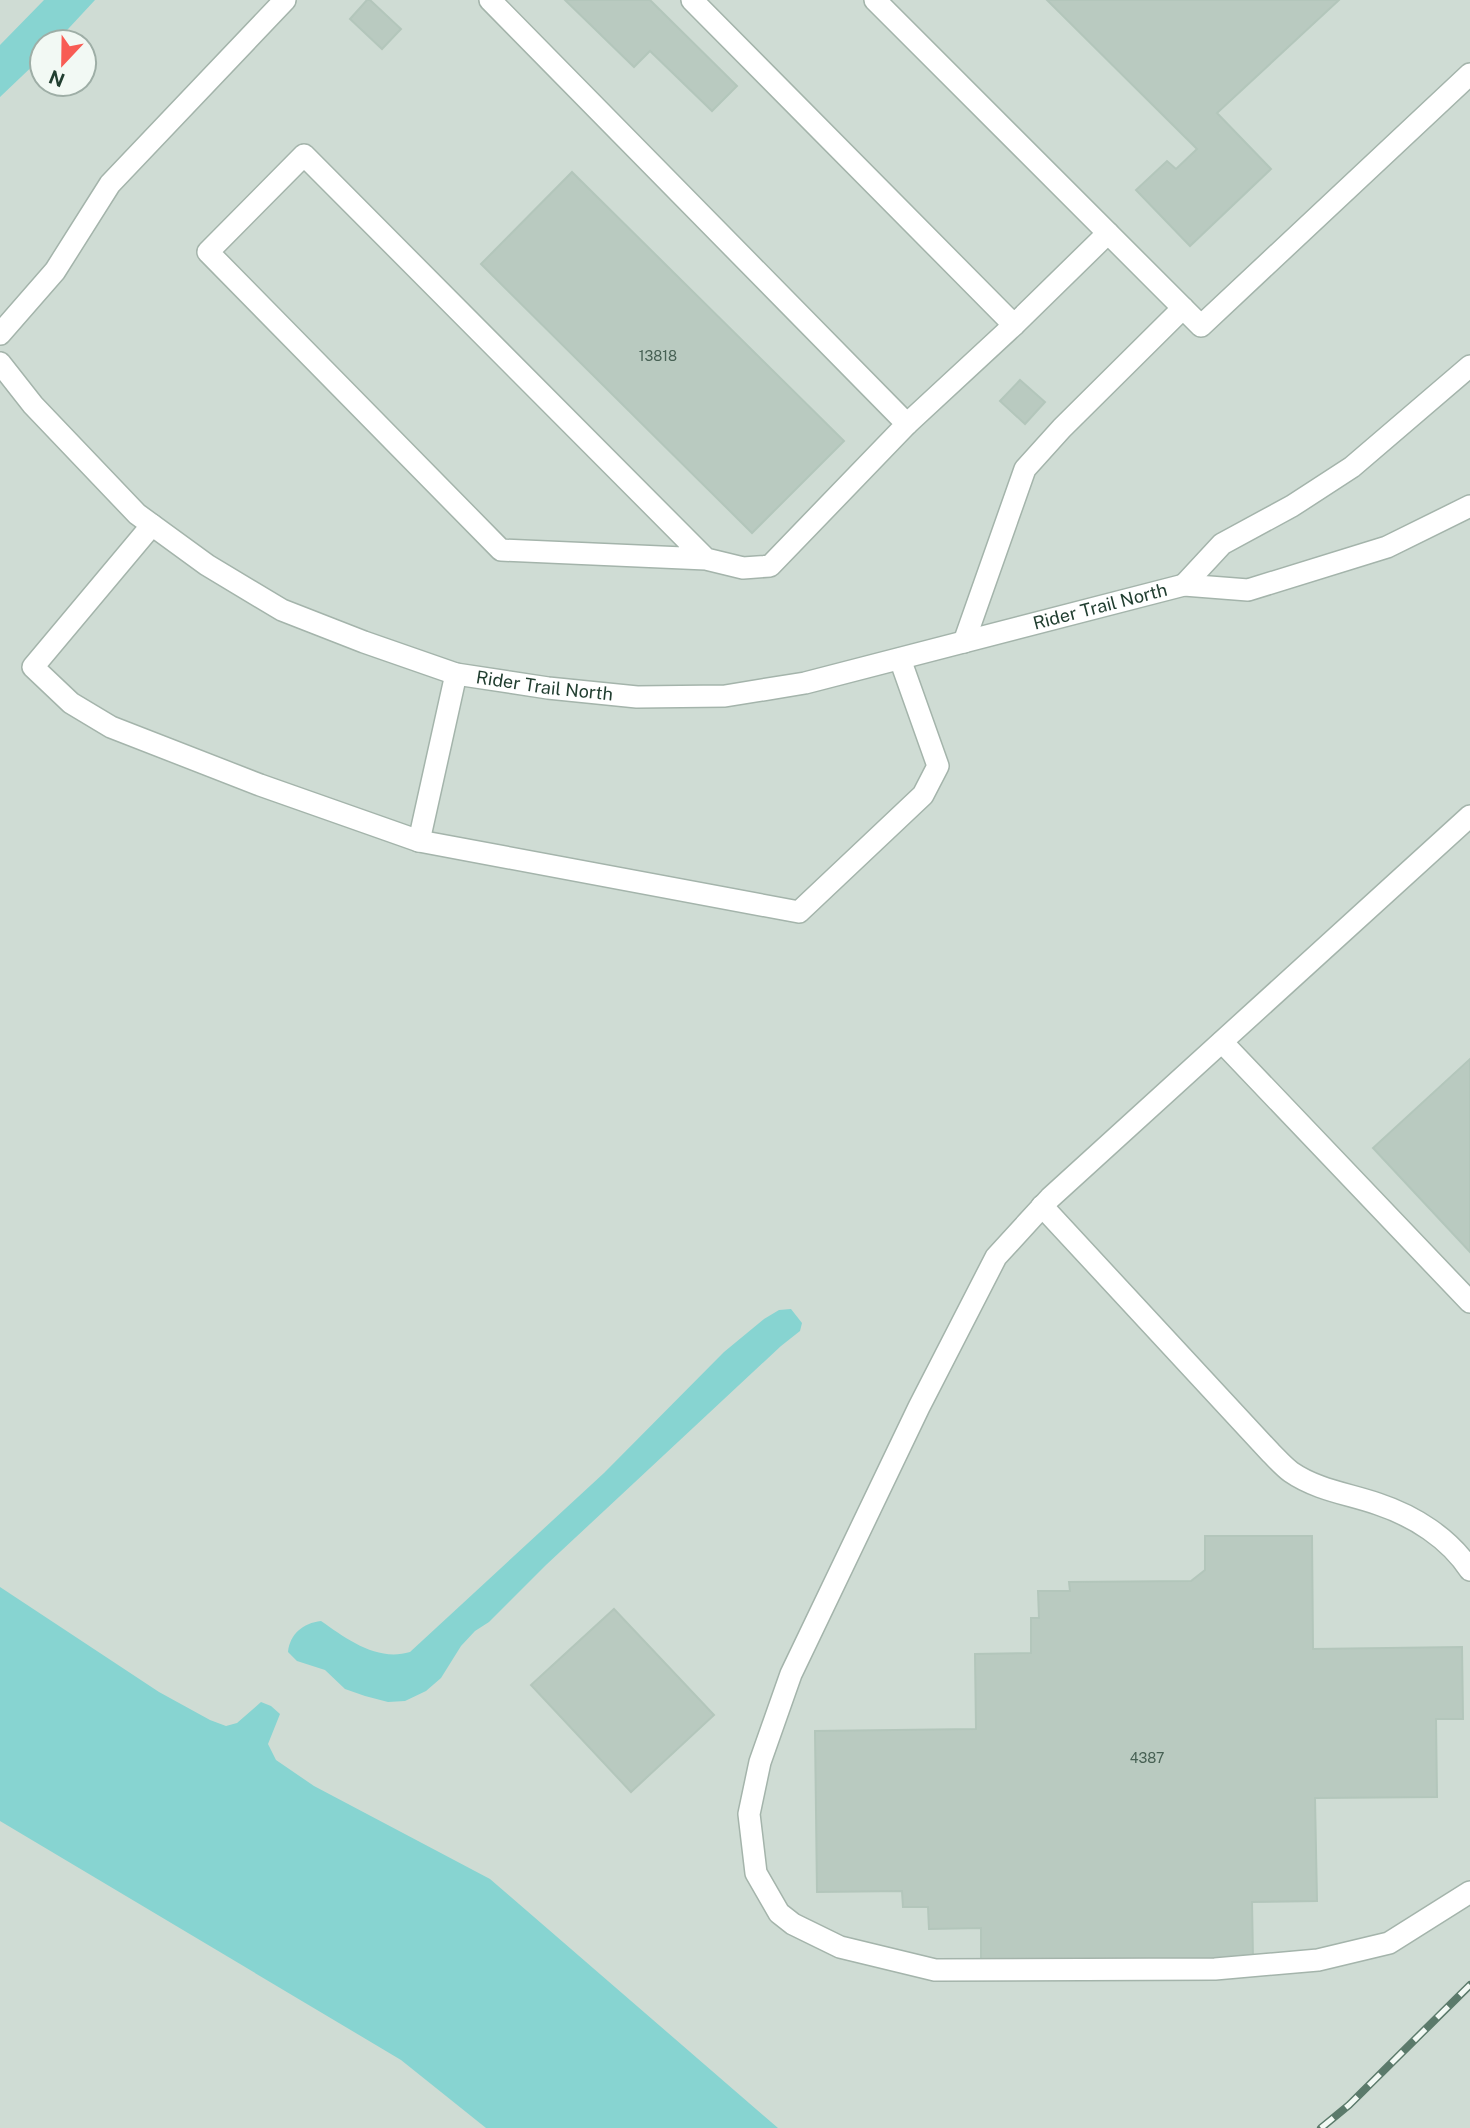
<svg xmlns="http://www.w3.org/2000/svg" width="1470" height="2128" viewBox="0 0 1470 2128" font-family="'Public Sans',sans-serif">
  <rect width="100%" height="100%" fill="#e1ece5"/>
  <path fill="#cfdcd4" fill-rule="evenodd" d="M0 0H1470V2128H0ZM42 42H84V84H42Z"/>
  <path fill="#87d4d1" d="M44 0H95L56 42H42V57L0 97V45Z
    M791 1309 802 1323 800 1331 781 1346 546 1565 489 1622 475 1631 461 1646 441 1678 426 1691 405 1701 388 1702 365 1696 345 1689 325 1670 297 1661 288 1652C290 1634 303 1623 321 1621 347 1639 377 1662 410 1652L604 1473 724 1352 764 1319 779 1310Z
    M0 1587 159 1692 210 1720 226 1726 237 1723 261 1702 271 1706 280 1714 268 1744 276 1760 314 1786 490 1879 778 2128H486L401 2060 0 1821Z"/>
  <path fill="#b9cac0" stroke="#b3c6bb" stroke-width="2" d="M367 0H370L401 29 382 49 350 19Z
    M565 0H650L737 86 712 111 650 51 634 67Z
    M1047 0H1339L1217 113 1271 169 1190 246 1136 190 1167 161 1176 169 1197 149Z
    M572 172 844 441 752 533 481 264Z
    M1020 380 1045 402 1025 424 1000 401Z
    M1470 1059V1252L1373 1148Z
    M1205 1536H1312L1313 1649 1462 1647 1463 1719H1436L1437 1797 1315 1798 1317 1901 1252 1902 1253 1960 981 1963V1928L929 1929 928 1907H903L902 1891 817 1892 815 1731 976 1729 975 1654 1031 1653V1618H1039L1038 1591H1070L1069 1582 1191 1581 1205 1570Z
    M614 1609 714 1715 631 1792 531 1685Z"/>
  <g fill="none" stroke-linecap="round" stroke-linejoin="round">
    <g stroke="#a4b4ab" stroke-width="24">
      <g id="minor">
        <path d="M490 0 907 424 770 566 743 568 706 559 501 550 208 252 304 155 706 559"/>
        <path d="M692 0 1014 325 1108 233"/>
        <path d="M875 0 1201 326 1470 74"/>
        <path d="M0 334 55 271 110 184 285 0"/>
        <path id="s1" d="M0 363 33 405 137 514 207 565 282 610 364 642 456 674 548 688 637 697 725 696 805 683 1184 585 1248 590 1387 547 1470 506"/>
        <path d="M907 424 1014 325"/>
        <path d="M152 525 33 667 71 703 111 727 260 785 419 841 799 912 923 795 938 766 900 659"/>
        <path d="M1184 585 1222 544 1292 506 1352 467 1470 366"/>
        <path d="M964 642 1025 469 1062 428 1183 308"/>
        <path d="M1470 816 1050 1198 996 1257 919 1407 791 1674 760 1762 749 1814 756 1873 779 1913 793 1924 840 1947 935 1970 1215 1969 1318 1960 1389 1943 1470 1892"/>
        <path d="M419 841 456 674"/>
        <path d="M1222 1042 1470 1302"/>
        <path d="M1042 1206 1271 1453C1277 1459 1284 1467 1291 1472 1317 1490 1349 1494 1378 1504 1414 1516 1449 1538 1470 1570"/>
      </g>
    </g>
    <use href="#minor" stroke="#fff" stroke-width="21"/>
    <g stroke="#5b7a6b" stroke-width="8">
      <path id="rail" d="M1321 2128 1349 2105 1470 1985"/>
    </g>
    <use href="#rail" stroke="#f2f9f4" stroke-width="5" stroke-dasharray="16" stroke-linecap="butt"/>
  </g>
  <g text-anchor="middle" stroke-width="6" stroke-linejoin="round" paint-order="stroke">
    <g font-size="14" fill="#476154">
      <text x="658" y="361">13818</text>
      <text x="1147" y="1763">4387</text>
    </g>
    <g font-size="18" fill="#213e30" stroke="#f2f9f4">
      <text dy="6" stroke="none"><textPath href="#s1" startOffset="1220">Rider Trail North</textPath></text>
      <text dy="6" stroke="none"><textPath href="#s1" startOffset="653">Rider Trail North</textPath></text>
    </g>
  </g>
  <g transform="translate(63 63) rotate(202)"><circle r="33" fill="#f2f9f4" stroke="#9eaea6" stroke-width="2"/>
  <path d="M0-5L12 26L0 18L-12 26Z" fill="#f85c54"/>
  <text y="-10" font-size="19" font-weight="bold" text-anchor="middle" fill="#213e30">N</text>
  </g>
</svg>
